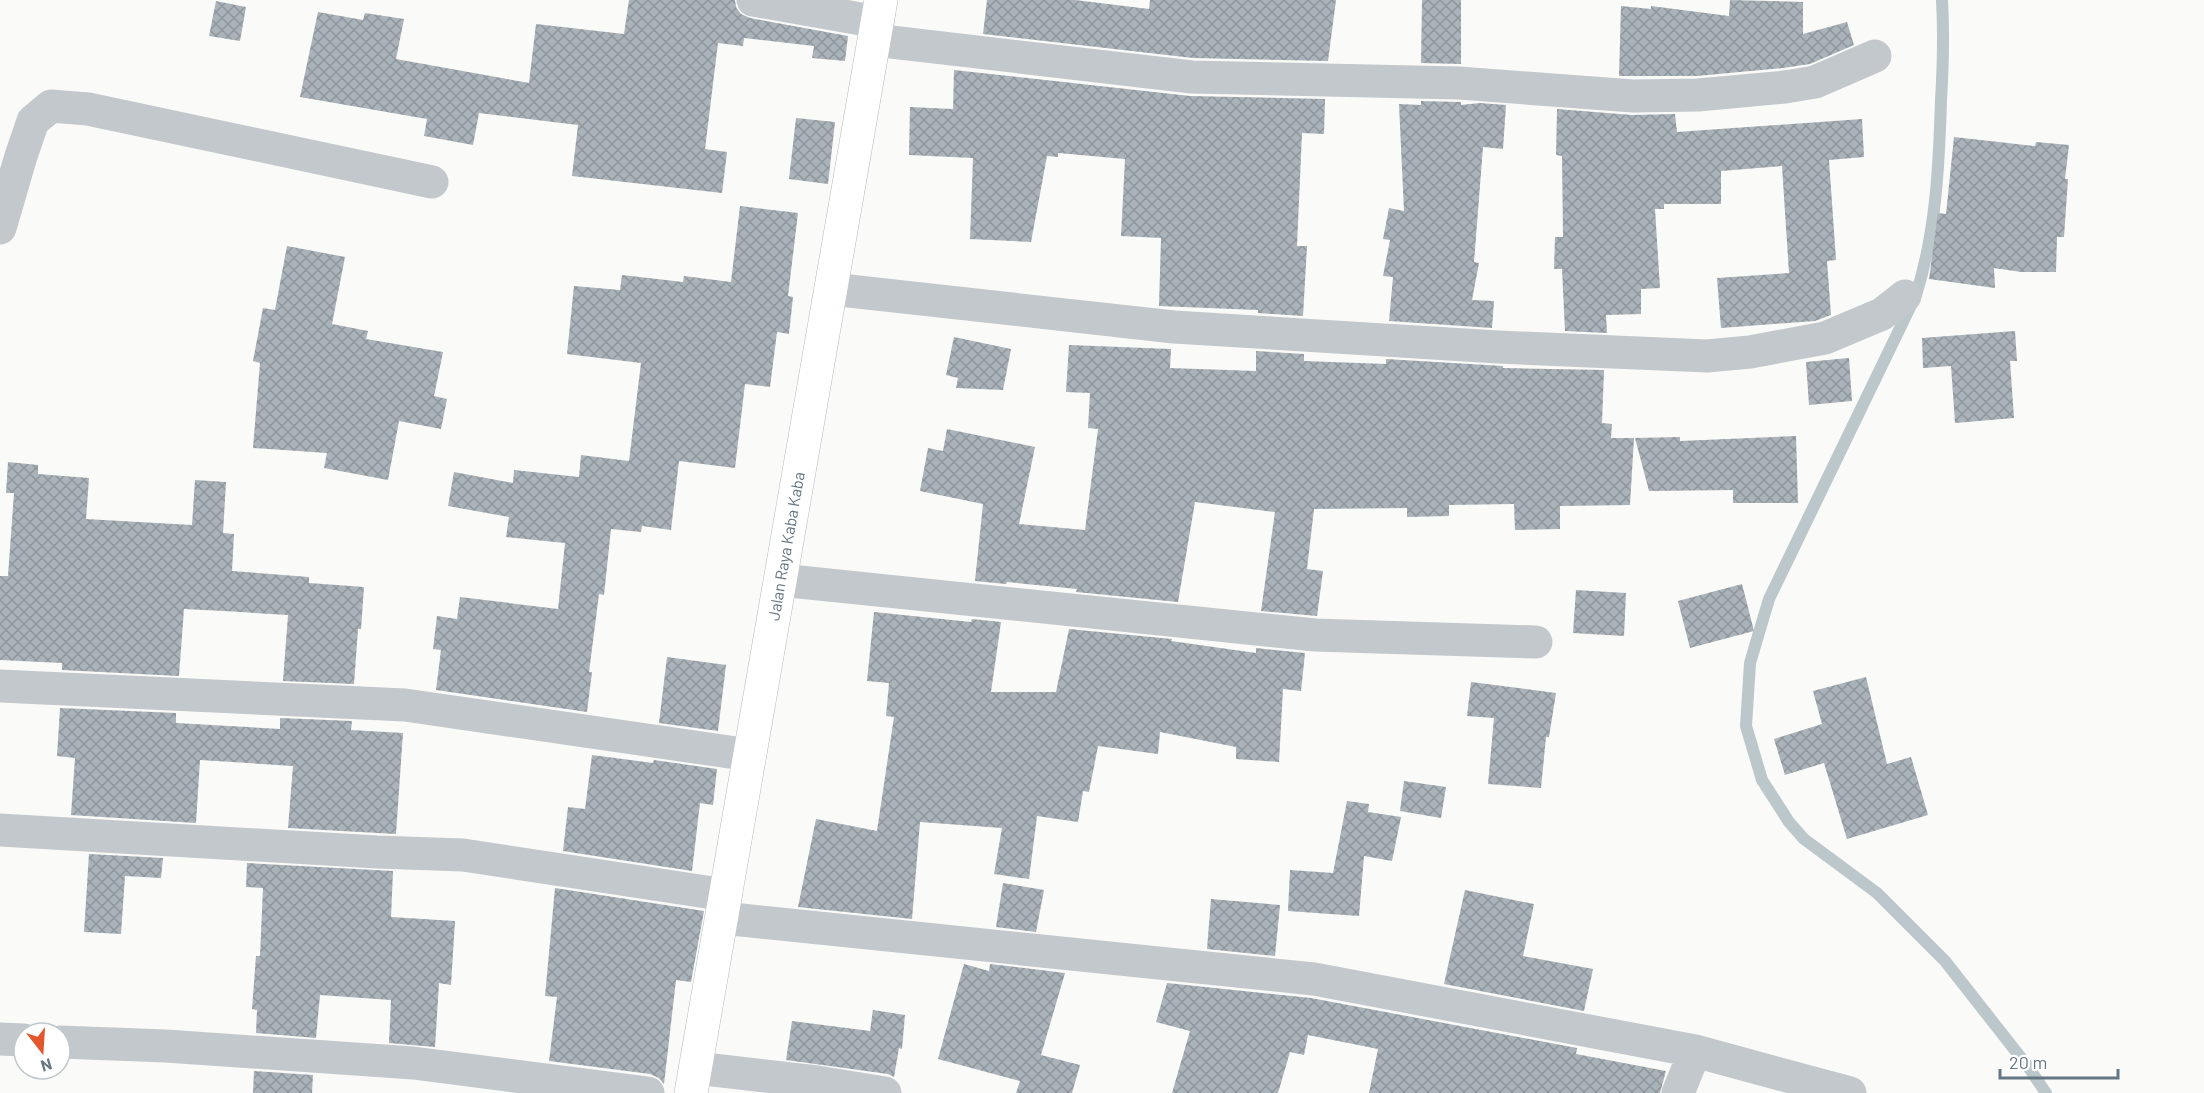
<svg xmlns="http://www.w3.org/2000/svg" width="2204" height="1093" viewBox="0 0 2204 1093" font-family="Barlow,sans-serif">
  <defs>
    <pattern id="building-cross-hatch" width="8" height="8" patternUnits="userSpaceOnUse" patternTransform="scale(1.5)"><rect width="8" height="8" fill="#aab3b9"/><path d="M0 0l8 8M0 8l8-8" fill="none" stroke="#8e969c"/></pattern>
  </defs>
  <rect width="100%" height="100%" fill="#fafaf8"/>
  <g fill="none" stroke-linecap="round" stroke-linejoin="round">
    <path stroke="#bbc7cb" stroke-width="12" d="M1942 0C1944 34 1943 67 1941 100 1939 166 1936 232 1916 295L1769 599 1750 663 1746 726 1762 780 1789 822 1804 839 1877 893 1945 961 2029 1068 2046 1093"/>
  </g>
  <path fill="url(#building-cross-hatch)" d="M629 0H735L736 7 741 14 750 18 848 36 845 61 812 58 814 46 744 38 743 46 718 43 705 149 727 152 722 193 572 176 578 125 479 113 473 145 424 136 427 119 300 97 318 12 363 20 365 13 404 19 396 59 529 83 536 24 624 34Z
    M987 0H1075L1149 9 1150 0H1336L1328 61 1193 58 983 34Z
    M1422 0H1461V64L1421 63Z
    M1730 0 1803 2V34L1847 22 1854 45 1810 64 1783 68 1697 76H1619L1621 6 1651 9V6L1729 16Z
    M216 1 246 7 240 41 209 36Z
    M954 70 1190 96 1325 99 1324 134 1302 133 1297 246H1307L1303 316 1258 313V310L1159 306 1161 238 1121 236 1125 159 1058 153V157L1047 156 1031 242 970 239 973 158 909 155 910 107 953 109Z
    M1421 101 1461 102V105L1480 103 1506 105 1503 149 1483 147 1474 262 1479 263 1472 300 1494 301 1492 328 1389 321 1393 277 1383 276 1390 240 1383 239 1389 208 1404 211 1399 104 1421 105Z
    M1557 109 1632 115 1675 114 1677 132 1862 119 1864 157 1829 160 1836 260 1827 261 1831 315 1815 321 1721 328 1717 278 1789 273 1782 166 1721 171V204H1664V209H1655L1660 288 1641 289V314L1606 315 1607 333 1565 331 1562 269H1554L1555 237H1563L1562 156 1556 155Z
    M796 118 835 122 828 184 789 179Z
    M1954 137 2035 146 2036 142 2069 145 2065 179H2068L2064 237H2057L2056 272H2021L1994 268 1995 288 1929 279 1938 213 1946 214Z
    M740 206 798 213 788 296 793 297 789 334 777 332 770 387 745 384 735 468 679 461 671 530 642 526 641 532 611 529 604 595 599 594 589 672H592L587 712 436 690 441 650 433 649 437 616 457 619 460 597 558 609 565 543 506 537 509 517 448 506 454 472 513 483 514 470 579 477 581 455 629 461 641 363 567 354 574 286 620 290 622 275 683 282 684 276 731 282Z
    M287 246 345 257 332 324 368 331 366 339 443 352 434 396 447 399 441 429 399 421 388 480 324 468 327 453 253 448 260 363 253 361 263 308 275 310Z
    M2015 331 2017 361H2010L2014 418 1955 423 1951 366 1923 368 1922 338Z
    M954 337 1011 349 1003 390 956 388 958 378 946 375Z
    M1069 345 1171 349 1170 368 1256 371V351L1304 354V361L1386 364V359L1503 366V368L1604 370 1602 423 1612 424 1611 438H1634L1630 505 1560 506V529L1515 530 1514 504 1449 505V516L1407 517V508L1314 509 1307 569 1323 571 1317 616 1261 611 1275 512 1195 502 1178 602 1076 592 1077 589 1007 582 1006 584 975 581 983 504 920 491 928 448 943 451 947 429 1035 447 1019 524 1085 530 1098 429 1088 428 1090 393 1066 392Z
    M1849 358 1852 401 1809 405 1806 362Z
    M1796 436 1798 503H1733V490L1649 491 1635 438 1680 437V441Z
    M8 462 38 465V474L89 478 86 519 192 525 195 480 226 482 223 533 234 534 232 571 309 577V583L364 587 361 629H358L354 684 283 681 288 615 224 611 184 609 179 676 62 670V663L0 660V576H8L14 493H6Z
    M1742 584 1754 631 1690 648 1678 601Z
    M1576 590 1626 593 1624 636 1573 633Z
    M874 612 971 622 972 619 1001 622 991 692H1056L1069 629 1172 639 1171 641 1256 653V648L1305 653 1301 691 1283 689 1279 762 1236 759V747L1160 732 1158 754 1098 746 1089 792 1083 791 1078 822 1037 816 1029 879 994 874 1002 828 920 822 912 919 798 907 816 819 877 831 894 717 886 716 889 683 867 681Z
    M667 657 726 665 718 731 659 723Z
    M1866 677 1887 764 1911 757 1928 815 1847 839 1824 763 1785 775 1774 739 1822 724 1813 691Z
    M1471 682 1556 693 1549 737H1546L1541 788 1488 784 1494 718 1467 716Z
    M60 708 176 713V723L280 729V718L352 721 351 730 403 733 396 834 288 828 293 766 200 760 196 823 71 815 75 758 57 756Z
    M592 755 653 763 654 760 717 769 713 805 700 803 692 871 563 851 568 807 585 809Z
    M1404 781 1446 787 1441 818 1400 811Z
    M1347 801 1369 804 1368 812 1401 817 1392 861 1364 856 1359 916 1288 911 1290 870 1333 873Z
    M89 854 163 858 161 878 125 876 121 934 84 932Z
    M247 863 393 871 391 917 455 921 451 985 439 983 435 1047 389 1043 391 1000 320 995 316 1038 256 1033 257 1010 252 1009 256 956H260L263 888 246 887Z
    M1003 883 1044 890 1036 932 996 927Z
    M555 888 704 911 691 982 676 980 664 1084 659 1078 650 1074 549 1061 557 997 545 996Z
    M1465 890 1534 904 1523 956 1593 969 1584 1011 1444 984Z
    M1211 899 1280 905 1275 956 1207 949Z
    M964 964 989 971 990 964 1065 973 1041 1055 1080 1065 1072 1093H1016L1020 1081 938 1059Z
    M1167 983 1311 998 1577 1048 1576 1054 1666 1071 1660 1093H1369L1378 1049 1308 1035 1304 1055 1290 1052 1278 1093H1172L1190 1031 1156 1022Z
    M873 1010 905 1015 902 1049 899 1048 894 1077 888 1074 786 1060 792 1021 870 1031Z
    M254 1071 313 1075 312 1093H253Z"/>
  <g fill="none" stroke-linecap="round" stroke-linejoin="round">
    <g stroke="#b3babf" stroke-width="34">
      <g id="secondary">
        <path id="s1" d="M691 1093 881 0"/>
      </g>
    </g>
    <path stroke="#c3c8cc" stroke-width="33" d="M753 0 878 22
      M874 40 1192 77 1459 83 1633 96 1698 95 1785 87 1815 82 1875 56
      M0 228 21 156 33 121 51 106 88 109 432 182
      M831 289 1174 327 1498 347 1707 356 1750 352 1825 338 1882 314 1905 296
      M780 580 1315 635 1536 642
      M0 686 405 705 750 755
      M0 830 377 852 463 855 726 895
      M722 918 1314 979 1695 1051 1850 1093
      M0 1039 24 1040
      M60 1042 166 1046 413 1063 648 1093
      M696 1068 817 1082 885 1093
      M1678 1093 1695 1051"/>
    <use href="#secondary" stroke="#fff" stroke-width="33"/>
  </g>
  <g text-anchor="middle" stroke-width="6" stroke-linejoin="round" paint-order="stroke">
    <g font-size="16" fill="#657683" stroke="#fff">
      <text dy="6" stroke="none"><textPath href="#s1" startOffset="555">Jalan Raya Kaba Kaba</textPath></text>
    </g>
  </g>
  <g transform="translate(42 1051) rotate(163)"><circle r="28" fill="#ffffff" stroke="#c1c8cd" stroke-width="1.5"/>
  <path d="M0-4.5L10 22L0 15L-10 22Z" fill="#e4572e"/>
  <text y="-9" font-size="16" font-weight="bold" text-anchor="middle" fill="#657683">N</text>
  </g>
  <path d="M2000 1069v9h118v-9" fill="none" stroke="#657683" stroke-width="3"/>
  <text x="2009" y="1069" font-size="18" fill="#657683" stroke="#ffffff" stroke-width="4.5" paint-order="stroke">20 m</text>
</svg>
